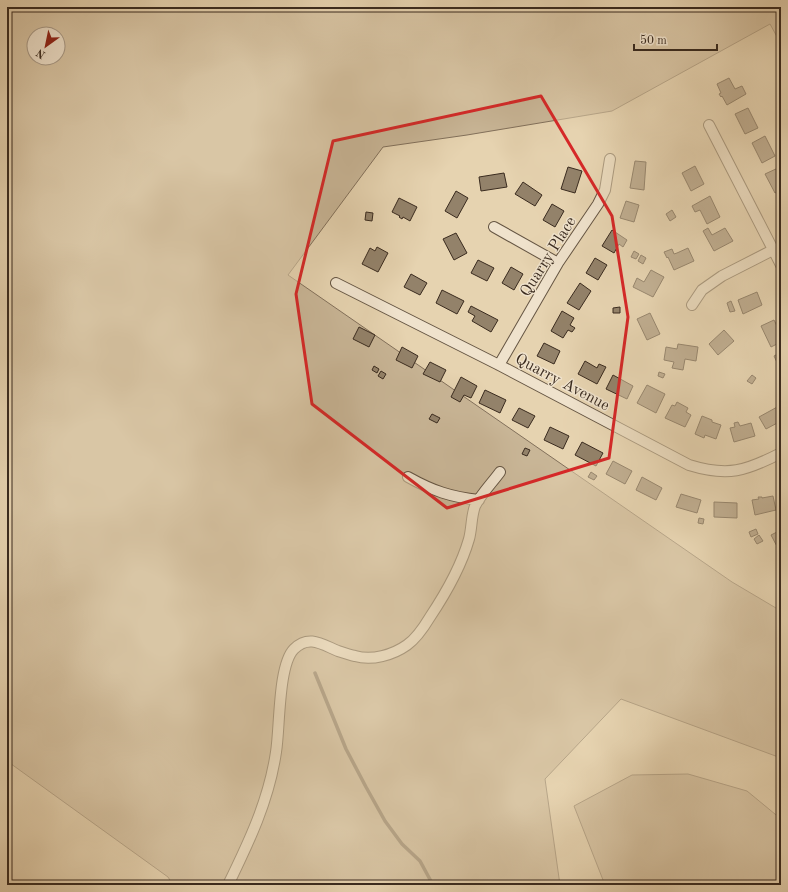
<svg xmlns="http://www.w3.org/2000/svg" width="788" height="892" viewBox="0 0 788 892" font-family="'Old Standard TT',serif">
  <rect width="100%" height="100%" fill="#e6d3b0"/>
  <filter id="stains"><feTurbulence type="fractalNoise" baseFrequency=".005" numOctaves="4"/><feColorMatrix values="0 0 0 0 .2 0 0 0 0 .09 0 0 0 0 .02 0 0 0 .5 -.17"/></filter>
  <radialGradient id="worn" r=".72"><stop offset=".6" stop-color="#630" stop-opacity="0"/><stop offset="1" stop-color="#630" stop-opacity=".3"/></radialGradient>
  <path fill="#c9b697" stroke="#82705b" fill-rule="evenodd" d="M7 7H781V44L770 24 612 111 467 135 383 147 288 275 732 582 781 611V758L621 699 545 779 560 885H173L168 877 7 761ZM34 34H58V58H34Z
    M688 774 747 791 781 819V885H605L574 806 632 775Z"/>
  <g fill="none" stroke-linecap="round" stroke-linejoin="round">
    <path stroke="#7e6e59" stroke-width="3.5" d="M315 673 346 749 366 787 385 821 402 844 420 861 433 885"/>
  </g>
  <path fill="#93826a" stroke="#3a2b1f" d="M729 78 735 89 742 86 746 94 727 105 722 96 721 97 719 94 721 93 717 84Z
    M748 108 758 128 745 134 735 114Z
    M765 136 775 156 762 163 752 143Z
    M635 161 646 162 644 190 630 188Z
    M695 166 704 184 691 191 682 173Z
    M568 167 582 171 575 193 561 189Z
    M778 168 781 173V190L775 193 765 174Z
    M504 173 507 187 481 191 479 177Z
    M523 182 542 195 535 206 515 194Z
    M456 191 468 198 457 218 445 211Z
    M710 196 720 217 707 224 700 210 695 212 692 206Z
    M399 198 417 207 410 221 403 217 402 219 399 217 400 216 392 212Z
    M626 201 639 205 634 222 620 218Z
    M552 204 564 211 555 227 543 220Z
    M672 210 676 217 670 221 666 214Z
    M366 212 373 213 372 221 365 220Z
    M708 228 712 235 725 228 733 241 714 251 703 231Z
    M612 230 627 240 623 247 619 244 614 253 602 246Z
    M456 233 467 253 454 260 443 239Z
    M377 247 388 253 378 272 362 264 370 248 375 251Z
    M688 248 694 261 674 270 668 257 667 258 664 252 672 249 674 254 677 253Z
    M634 251 639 254 636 259 631 257Z
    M641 255 646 258 643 264 638 261Z
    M595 258 607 265 598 280 586 273Z
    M478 260 494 268 487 281 471 273Z
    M511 267 523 274 514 290 502 283Z
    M651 270 664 277 653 297 633 287 637 278 644 282Z
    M411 274 427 283 420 295 404 287Z
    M580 283 591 291 579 310 567 303Z
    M442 290 464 301 457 314 436 303Z
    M757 292 762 305 743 314 738 300Z
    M731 301 735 311 730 312 727 303Z
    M471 306 498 320 491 332 472 321 475 316 468 312Z
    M620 307V313H613V308Z
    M562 311 574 318 570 325 575 328 572 332 568 330 563 338 551 331Z
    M650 313 660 334 647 340 637 319Z
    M774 320 781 334V342L771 347 761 326Z
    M359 327 375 335 369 347 353 339Z
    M724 330 734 341 718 355 709 344Z
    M544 343 560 351 554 364 537 356Z
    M678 344 698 347 696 361 685 359 683 370 672 368 674 362 664 360 666 347 677 349Z
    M402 347 418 356 412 368 396 360Z
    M781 352V371L774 356Z
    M585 361 597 368 599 364 606 367 597 384 578 374Z
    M430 362 446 370 440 382 423 374Z
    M374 366 379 369 377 373 372 370Z
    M381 371 386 374 383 379 378 376Z
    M659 372 665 374 663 378 658 376Z
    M613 375 633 386 627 399 606 389Z
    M752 375 756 378 752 384 747 381Z
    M461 377 477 386 471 398 464 395 460 402 451 397Z
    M647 385 665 394 656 413 637 403Z
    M485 390 506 400 500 413 479 403Z
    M677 402 688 408 686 412 691 415 685 427 665 418 672 405 675 406Z
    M779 406 781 409V421L766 429 759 417Z
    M519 408 535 416 528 428 512 420Z
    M432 414 440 418 437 423 429 419Z
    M702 416 712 420V422L721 425 716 439 705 435 704 438 695 434Z
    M738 422 740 426 751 423 755 436 734 442 730 428 735 427 734 423Z
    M550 427 569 436 563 449 544 440Z
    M582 442 603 453 596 466 575 455Z
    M525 448 530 450 527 456 522 454Z
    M613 461 632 471 625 484 606 474Z
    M591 472 597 476 594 480 588 477Z
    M642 477 662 488 656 500 636 490Z
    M681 494 701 500 697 513 676 507Z
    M773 496 776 510 755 515 752 500 759 499 758 497H762V498Z
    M714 502 737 503V518L714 517Z
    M699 518 704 519 703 524 698 523Z
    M756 529 758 534 751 537 749 532Z
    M781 530V554L771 535Z
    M759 535 763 541 757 544 754 539Z"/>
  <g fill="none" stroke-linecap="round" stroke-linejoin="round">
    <g stroke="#655543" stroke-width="12">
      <path id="minor" d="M709 125 781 265
        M494 227 558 263
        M336 283 499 365 689 465C728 477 746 471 781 453
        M692 305 702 290 722 276 773 250
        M499 365 558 263 598 204 605 190 610 159
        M408 477C433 491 451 497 479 500
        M228 885C249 842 269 800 276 752 280 728 278 665 294 649 309 634 323 645 338 651 344 653 350 655 355 656 372 661 393 655 407 645 417 638 424 627 430 617 446 593 461 567 469 539 472 528 471 517 475 506 481 494 492 483 500 472"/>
    </g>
    <use href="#minor" stroke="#efe2cc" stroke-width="10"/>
  </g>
  <path d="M0 0H788V892H0ZM541 96 612 216 628 317 609 458 447 508 312 404 296 294 333 141Z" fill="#e6d3b0" fill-opacity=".55" fill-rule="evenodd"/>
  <path fill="none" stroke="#d62828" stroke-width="3" stroke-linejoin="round" d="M541 96 612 216 628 317 609 458 447 508 312 404 296 294 333 141Z"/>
  <g text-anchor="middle" stroke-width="3" stroke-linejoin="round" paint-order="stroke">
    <g font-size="16" fill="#3a2b1f" stroke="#efe2cc">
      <text transform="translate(547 256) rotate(-58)" y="6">Quarry Place</text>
      <text transform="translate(563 381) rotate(28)" y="6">Quarry Avenue</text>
    </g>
  </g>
  <rect width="788" height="892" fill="none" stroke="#e6d3b0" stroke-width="24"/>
  <rect x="8" y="8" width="772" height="876" fill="none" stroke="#3a2b1f" stroke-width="2"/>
  <rect x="12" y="12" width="764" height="868" fill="none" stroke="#3a2b1f"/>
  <g transform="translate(46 46) rotate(213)"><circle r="19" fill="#efe2cc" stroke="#a79987"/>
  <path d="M0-3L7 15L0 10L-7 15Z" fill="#8f2418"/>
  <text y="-6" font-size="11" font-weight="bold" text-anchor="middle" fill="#3a2b1f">N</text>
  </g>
  <path d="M634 44v6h83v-6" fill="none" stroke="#3a2b1f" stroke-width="2"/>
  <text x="640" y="44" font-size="12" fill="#3a2b1f" stroke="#efe2cc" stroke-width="3" paint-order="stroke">50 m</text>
  <rect width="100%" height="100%" filter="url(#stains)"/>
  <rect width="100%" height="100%" fill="url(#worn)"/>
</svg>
